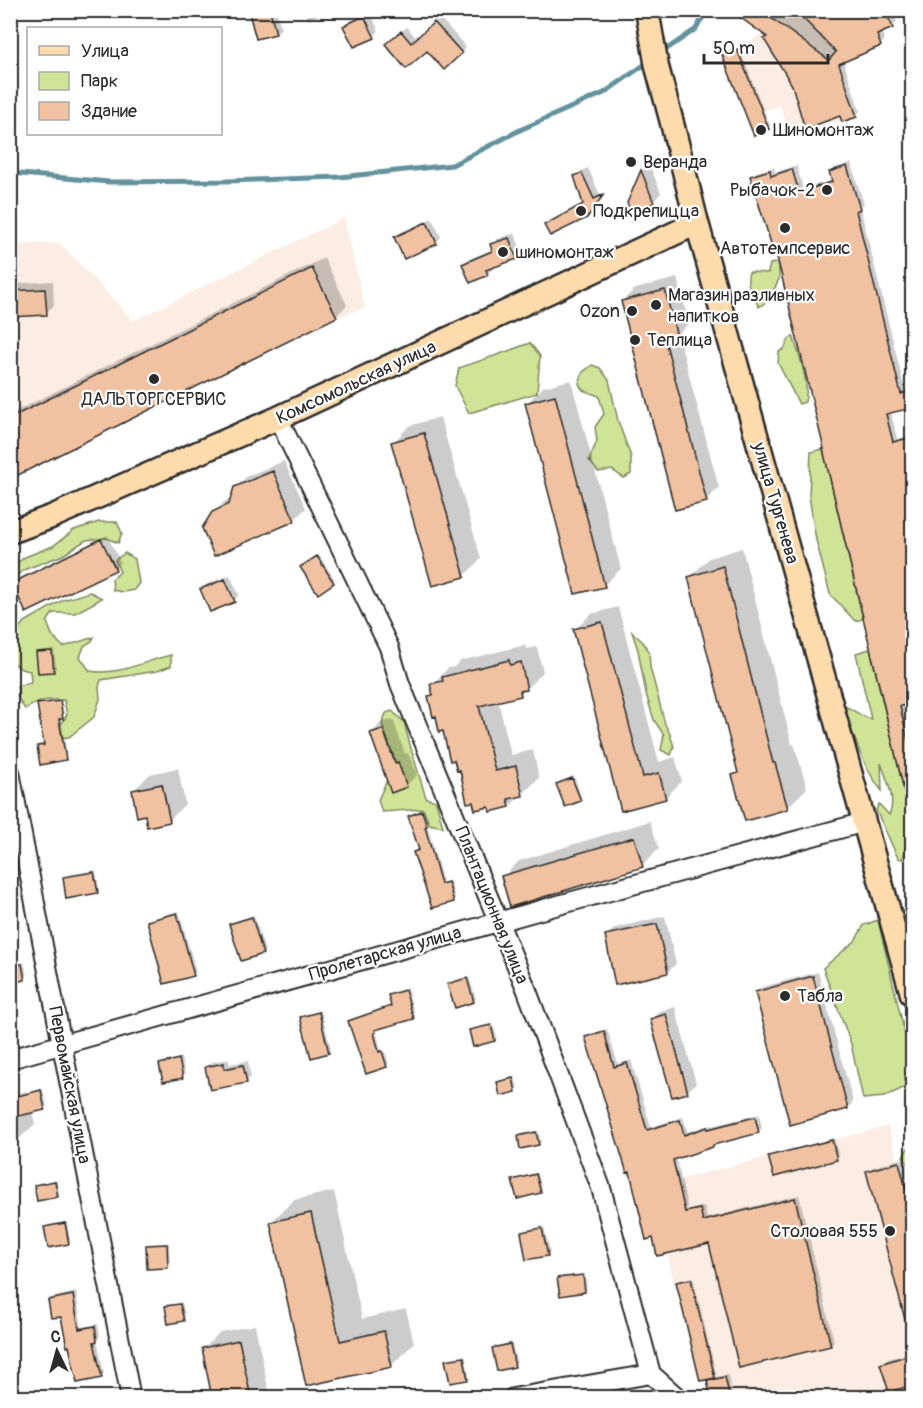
<svg xmlns="http://www.w3.org/2000/svg" width="923" height="1408" viewBox="0 0 923 1408" font-family="Pangolin,sans-serif">
  <rect width="100%" height="100%" fill="#fff"/>
  <filter id="ink" filterUnits="userSpaceOnUse"><feTurbulence type="fractalNoise" baseFrequency=".0167" numOctaves="2"/><feDisplacementMap in="SourceGraphic" scale="12" xChannelSelector="R" yChannelSelector="G"/><feConvolveMatrix kernelMatrix="1 2 1 2 8 2 1 2 1" color-interpolation-filters="sRGB"/></filter>
  <g filter="url(#ink)">
    <path fill="#fbede3" d="M730 11H816L836 57 842 122H822L805 129 789 132 780 105 746 118 722 55 737 49 762 34Z
      M344 218 365 308 337 317 11 479V245L60 243 133 321Z
      M888 1126 912 1212V1397H730L725 1377 715 1379 691 1279 674 1283 654 1198 677 1180Z"/>
    <path fill="#d0e498" stroke="#7e8862" stroke-width="1.5" d="M775 263 779 264V279L769 300 759 307C753 295 745 285 749 272L768 273 770 264Z
      M793 336C799 354 810 384 805 402L799 404 778 363 779 352 784 349 789 339Z
      M530 343 540 356 537 393 469 413 455 386 459 368 500 354Z
      M592 365 600 368 609 380 618 421 631 457V474L624 478 612 470 598 472 589 460 597 441 595 427 604 414 599 396 583 390 580 386 579 383 583 372Z
      M823 449 863 619 855 621 830 594 816 540 809 496 811 452Z
      M99 522H117L122 533 118 543 107 538 86 540 63 555 26 569 15 576 12 567 25 557 53 546 74 530Z
      M125 553 135 559 139 583 134 590 123 592 113 590 112 579 120 572 115 560Z
      M90 592 102 598 90 605 75 613H53L47 622 52 635 63 647 94 637 92 641 84 646 80 657 90 671C118 676 144 661 171 655V666L157 671 101 680 99 687 100 699 94 717 69 737 49 739 45 729 61 724 67 715 64 700C47 699 40 700 25 709L19 700 17 686 31 682 30 671 21 669 11 661 10 644 14 635 23 623 63 600Z
      M632 632 643 642 649 651 650 667 665 724 670 734 674 747 671 755 661 750 664 735 654 720 646 694 638 650Z
      M870 649 912 824V843L906 845 903 859 898 858 876 810 879 804 889 815C897 800 886 778 881 763L882 791C862 766 853 734 843 705 852 709 862 717 871 719L856 653Z
      M392 711 404 722 410 745 426 798 436 801 443 827 429 824 423 809 382 812 378 800 395 762 393 754 382 724 386 713Z
      M909 905 912 908V942L906 921Z
      M878 920 912 1064V1084L884 1097 863 1099 851 1044 823 968 855 941 864 925Z
      M906 1113H912V1171L903 1156 910 1145Z"/>
    <path fill="#0003" d="M254 10H276L281 28 276 33 251 13Z
      M304 10H324L321 14 308 20Z
      M443 10H462L450 20Z
      M733 10H771L781 18 787 10H892L897 22 892 27 881 32 885 40 880 45 843 60 860 111 856 116 841 114 794 85 769 36Z
      M370 12 379 31 374 36 345 26 350 21Z
      M440 18 466 47 461 52 427 49 392 39 407 27 417 39Z
      M739 48 770 126 768 128 724 55Z
      M851 163 864 204 860 207 905 390 912 389V406L891 412 897 439 912 435V817L777 251 752 177 756 172 774 167 775 172 797 166 803 189 833 180 830 172 834 168Z
      M649 164 661 193 653 202 629 203 642 171Z
      M588 168 600 195 602 193 588 215 546 225 551 220 584 203 576 176 581 171Z
      M432 218 441 237 436 243 396 237 401 232Z
      M515 233 521 252 516 258 491 266 492 269 487 274 464 264 469 259 493 249 492 245 497 239Z
      M324 258 347 305 336 316 10 477V414Z
      M677 278 689 323 678 334 719 488 706 500 622 301 635 289Z
      M53 281 54 305 46 313 10 316V284Z
      M571 380 621 569 604 585 527 403 543 387Z
      M440 417 481 559 465 575 433 584 393 443 409 426Z
      M284 461 306 508 295 519 215 554 213 513 217 509V511L236 503 235 500 219 507 225 501 232 498 235 488 247 476Z
      M107 535 121 563 115 568 27 611 13 583 19 578Z
      M742 548 792 745 794 744 807 788 787 808 734 775 739 770 690 577 709 558Z
      M319 555 335 580 333 582 304 565Z
      M230 575 239 595 234 601 202 590 207 584Z
      M618 607 659 762 675 757 682 781 665 798 622 809 575 630 591 614Z
      M525 645 526 649 537 647 543 672 520 695 498 700 511 755 533 750 539 778 510 806 461 768 430 696 434 692 432 685 448 668 454 667 460 661Z
      M54 649 56 668 53 671 38 653 40 651Z
      M62 700 64 715 61 718 67 756 65 758 38 746 41 744 45 743 39 705 41 703Z
      M393 719 405 754 408 753 417 775 407 785 392 791 371 734 381 723Z
      M178 768 185 804 169 821 146 814 134 790 150 774Z
      M574 776 582 798 580 800 558 784 560 782Z
      M424 810 429 822 427 824 443 883 450 881 455 898 453 900 415 852 421 849 410 816 412 814Z
      M650 821 659 849 642 865 503 877 519 861Z
      M96 870 99 890 97 892 64 877 67 875Z
      M179 911 196 972 193 974 149 921 151 919Z
      M254 915 265 951 263 953 231 924 233 922Z
      M665 916 676 964 667 972 606 936 615 928Z
      M24 962 27 976 24 979 10 981V965Z
      M818 972 853 1102 848 1108 756 992 762 987Z
      M469 977 476 999 474 1001 449 984 451 982Z
      M407 988 415 1016 413 1018 378 1028 376 1030 381 1050H384L389 1063 386 1065 350 1021 352 1019 393 1005 390 995 392 993Z
      M675 1007 696 1083 688 1091 673 1095 652 1019 660 1011Z
      M321 1011 331 1049 329 1052 302 1017 304 1015Z
      M493 1024 497 1038 494 1040 470 1031 473 1029Z
      M607 1029 618 1064 631 1060 651 1127 683 1117 688 1132 711 1125 712 1126 759 1114 762 1128 758 1132 716 1143 713 1146 676 1157 688 1210 704 1206 707 1218 799 1195 834 1341 831 1345 710 1242 654 1236 587 1037 591 1034Z
      M181 1058 185 1074 182 1076 160 1064 163 1062Z
      M229 1059V1064L248 1061 251 1077 246 1082 207 1067 212 1062Z
      M515 1077 518 1088 515 1091 498 1082 501 1080Z
      M43 1089 47 1106 45 1108 32 1111 35 1124 18 1140 10 1142V1095L27 1091V1093Z
      M538 1131 541 1142 538 1144 519 1136 521 1134Z
      M834 1138 839 1157 836 1159 770 1157 772 1155Z
      M904 1158 912 1188V1317L906 1319 867 1172 873 1167Z
      M538 1173 542 1190 540 1192 514 1180 516 1178Z
      M57 1180 59 1194 57 1196 36 1185 38 1183Z
      M334 1191 362 1319 406 1309 414 1343 391 1366 308 1384 271 1222 294 1200Z
      M67 1222 70 1240 68 1242 46 1228 48 1225Z
      M544 1226 550 1252 547 1255 522 1232 525 1230Z
      M169 1243 170 1264 167 1266 148 1246 150 1244Z
      M585 1274 587 1289 585 1291 559 1279 561 1277Z
      M693 1277 716 1374 712 1378 728 1374 733 1398H713L709 1381 714 1376 678 1283 680 1280Z
      M76 1292 82 1327 98 1324 100 1336 97 1339 104 1373 101 1377 63 1315 49 1300 53 1297Z
      M182 1302 185 1317 183 1320 167 1307 169 1305Z
      M255 1325 270 1398H214L204 1348 220 1332Z
      M512 1343 517 1363 514 1365 494 1348 496 1346Z
      M912 1352V1384L890 1390 882 1364 886 1360Z
      M465 1355 469 1376 467 1378 447 1361 449 1358Z"/>
    <g fill="none" stroke-linecap="round" stroke-linejoin="round">
      <path stroke="#63929d" stroke-width="5" d="M661 53 696 29 707 10
        M10 173 109 182 226 181 340 177 452 165 522 129 604 93 651 60"/>
    </g>
    <path fill="#f1c2a1" stroke="#2b2b2b" stroke-width="1.5" d="M258 10H270L276 34 256 39 249 13Z
      M730 10H760L829 60 836 52 795 10H816L818 16 831 10H885L893 28 877 35 881 46 839 64 857 117 842 122 840 116 805 129 792 85 764 39 767 37Z
      M364 16 375 38 354 47 343 26Z
      M434 22 462 53 444 70 427 51 406 69 385 44 401 31 411 43Z
      M737 49 769 129 754 136 722 55Z
      M847 166 860 209 856 211 901 394 910 391 912 400V408L886 414 893 442 912 437V494L906 495 912 525V705L900 706 912 758V802L907 803 823 449H824L776 253H774L750 176 770 170 771 176 792 169 799 192 832 182 829 172Z
      M641 170 654 203 631 212 627 203Z
      M582 173 594 199 604 194 587 218 550 236 544 225 583 204 574 176Z
      M427 222 437 244 404 259 394 237Z
      M509 238 517 259 486 270 488 275 470 283 462 264 492 251 490 244Z
      M312 268 337 317 10 479V418Z
      M45 289 47 315 10 317V291Z
      M665 290 677 337 665 340 707 502 675 510 621 301Z
      M555 395 605 587 575 594 525 403Z
      M424 433 465 577 432 586 391 442Z
      M273 471 295 521 214 556 202 528 212 512 229 504 234 487Z
      M101 539 116 570 26 613 12 583Z
      M317 556 334 583 318 594 300 567Z
      M723 566 773 763H775L788 809 745 821 732 775 738 773 688 577Z
      M225 579 235 602 210 612 200 589Z
      M602 622 643 777 659 773 666 799 621 811 573 629Z
      M52 651 54 672 38 673 36 652Z
      M509 660 510 665 521 662 527 690 520 691 521 696 479 706 495 771 516 766 523 796 508 799 510 807 490 812 489 807 475 810 473 802 467 803 460 770 457 771 454 760 450 761 443 731 439 732 436 716 433 717 428 696 433 695 430 684 443 681 442 677Z
      M60 701 63 719H59L66 760 40 765 37 746 44 745 37 704Z
      M383 729 395 763 398 762 407 787 391 793 370 733Z
      M572 778 581 801 565 807 556 784Z
      M162 784 170 822 147 827 145 815 137 817 132 790Z
      M422 811 427 826 425 827 441 884 448 882 454 902 432 908 413 852 419 850 408 816Z
      M634 837 643 867 510 907 501 876Z
      M94 872 98 893 66 899 63 877Z
      M177 913 194 976 164 984 147 921Z
      M252 917 263 954 241 961 229 924Z
      M657 924 668 973 615 985 605 935Z
      M22 964 25 980 10 983V966Z
      M813 976 848 1109 790 1125 755 992Z
      M467 978 474 1002 455 1008 447 984Z
      M405 990 414 1019 375 1030 376 1032 374 1033 379 1052 382 1051 387 1067 366 1074 348 1021 391 1006 388 995Z
      M319 1012 329 1053 311 1058 300 1017Z
      M666 1014 688 1093 672 1097 650 1019Z
      M491 1025 495 1041 473 1047 469 1030Z
      M604 1031 614 1067 627 1063 647 1130 680 1120 684 1135 707 1127 708 1129 755 1117 759 1133 713 1145V1147L673 1160 685 1212 700 1209 703 1221 795 1198 831 1346 739 1368 709 1244 657 1256 653 1238 646 1240 630 1172 627 1173 585 1037Z
      M179 1059 183 1078 163 1082 159 1064Z
      M224 1063V1069L243 1065 247 1083 210 1090 205 1067Z
      M513 1078 516 1092 500 1096 497 1082Z
      M41 1090 45 1110 10 1118V1098Z
      M536 1132 539 1145 520 1149 518 1136Z
      M832 1140 837 1160 774 1177 768 1156Z
      M899 1162 912 1212V1331H908L866 1171Z
      M536 1174 541 1193 517 1199 512 1180Z
      M55 1181 58 1197 37 1201 34 1185Z
      M311 1213 340 1341 384 1331 392 1367 306 1386 270 1222Z
      M65 1223 69 1244 48 1248 44 1227Z
      M542 1228 548 1256 526 1260 521 1232Z
      M167 1244 168 1268 147 1269 146 1245Z
      M583 1275 585 1292 560 1296 557 1278Z
      M691 1279 715 1378 700 1381 676 1282Z
      M73 1295 79 1329 95 1326 97 1341 94 1342 102 1378 77 1383 69 1346 67 1347 61 1317 51 1318 48 1300Z
      M180 1304 184 1321 168 1324 165 1306Z
      M239 1340 251 1398H212L202 1348Z
      M510 1344 515 1367 497 1371 492 1348Z
      M912 1354V1385L889 1392 880 1364Z
      M464 1357 468 1380 450 1383 445 1360Z
      M725 1377 730 1398H711L707 1381Z"/>
    <g fill="none" stroke-linecap="round" stroke-linejoin="round">
      <g stroke="#2b2b2b" stroke-width="22">
        <path id="minor" d="M278 418 389 647 400 684 526 988 601 1188 651 1374 678 1398
          M10 772 62 1045 131 1398
          M10 1059 562 904 865 822
          M513 1398 651 1374"/>
      </g>
      <g stroke="#2b2b2b" stroke-width="27">
        <path id="major" d="M647 10 657 67 671 119 697 223 912 994
          M10 532 51 517 278 418 697 223"/>
      </g>
      <use href="#minor" stroke="#fff" stroke-width="18"/>
      <use href="#major" stroke="#fedbac" stroke-width="22"/>
    </g>
  </g>
  <g fill="#2b2b2b" stroke="#fff" stroke-width="2">
    <circle cx="761" cy="130" r="6"/>
    <circle cx="631" cy="162" r="6"/>
    <circle cx="827" cy="190" r="6"/>
    <circle cx="581" cy="211" r="6"/>
    <circle cx="785" cy="228" r="6"/>
    <circle cx="503" cy="252" r="6"/>
    <circle cx="656" cy="305" r="6"/>
    <circle cx="632" cy="311" r="6"/>
    <circle cx="635" cy="340" r="6"/>
    <circle cx="154" cy="379" r="6"/>
    <circle cx="785" cy="996" r="6"/>
    <circle cx="890" cy="1231" r="6"/>
  </g>
  <g text-anchor="middle" stroke-width="4.5" stroke-linejoin="round" paint-order="stroke">
    <g font-size="18" fill="#2b2b2b" stroke="#fff" text-anchor="start">
      <text x="773" y="136">Шиномонтаж</text>
      <text x="643" y="168">Веранда</text>
      <text x="815" y="196" text-anchor="end">Рыбачок-2</text>
      <text x="593" y="217">Подкрепицца</text>
      <text x="785" y="254" text-anchor="middle">Автотемпсервис</text>
      <text x="515" y="258">шиномонтаж</text>
      <text x="668" y="301">Магазин разливных<tspan x="668" dy="21">напитков</tspan></text>
      <text x="620" y="317" text-anchor="end">Ozon</text>
      <text x="647" y="346">Теплица</text>
      <text x="154" y="405" text-anchor="middle">ДАЛЬТОРГСЕРВИС</text>
      <text x="797" y="1002">Табла</text>
      <text x="878" y="1237" text-anchor="end">Столовая 555</text>
    </g>
    <g font-size="18" fill="#2b2b2b" stroke="#fff">
      <text transform="translate(356 382) rotate(-25)" y="6">Комсомольская улица</text>
      <text transform="translate(776 503) rotate(74)" y="6">улица Тургенева</text>
      <text transform="translate(492 905) rotate(68)" y="6">Плантационная улица</text>
      <text transform="translate(385 953) rotate(-16)" y="6">Пролетарская улица</text>
      <text transform="translate(70 1085) rotate(79)" y="6">Первомайская улица</text>
    </g>
  </g>
  <rect width="923" height="1408" fill="none" stroke="#fff" stroke-width="36"/>
  <rect x="18" y="18" width="887" height="1372" fill="none" stroke="#2b2b2b" stroke-width="2" filter="url(#ink)"/>
  <rect x="27" y="27" width="195" height="108" fill="#ffffff" stroke="#aaaaaa" stroke-width="1.5"/>
  <rect x="39" y="46" width="30" height="9" fill="#fedbac" stroke="#aaaaaa" stroke-width="1.5"/>
  <text x="81" y="57" font-size="18" fill="#2b2b2b">Улица</text>
  <rect x="39" y="72" width="30" height="18" fill="#d0e498" stroke="#aaaaaa" stroke-width="1.5"/>
  <text x="81" y="87" font-size="18" fill="#2b2b2b">Парк</text>
  <rect x="39" y="102" width="30" height="18" fill="#f1c2a1" stroke="#aaaaaa" stroke-width="1.5"/>
  <text x="81" y="117" font-size="18" fill="#2b2b2b">Здание</text>
  <g transform="translate(57 1351) rotate(355)" stroke="#ffffff" stroke-width="4.5" paint-order="stroke">
  <path d="M0-4.5L10 22L0 15L-10 22Z" fill="#2b2b2b"/>
  <text y="-9" font-size="16" font-weight="bold" text-anchor="middle" fill="#2b2b2b">С</text>
  </g>
  <path d="M704 54v9h124v-9" fill="none" stroke="#2b2b2b" stroke-width="3"/>
  <text x="713" y="54" font-size="18" fill="#2b2b2b" stroke="#ffffff" stroke-width="4.5" paint-order="stroke">50 m</text>
</svg>
